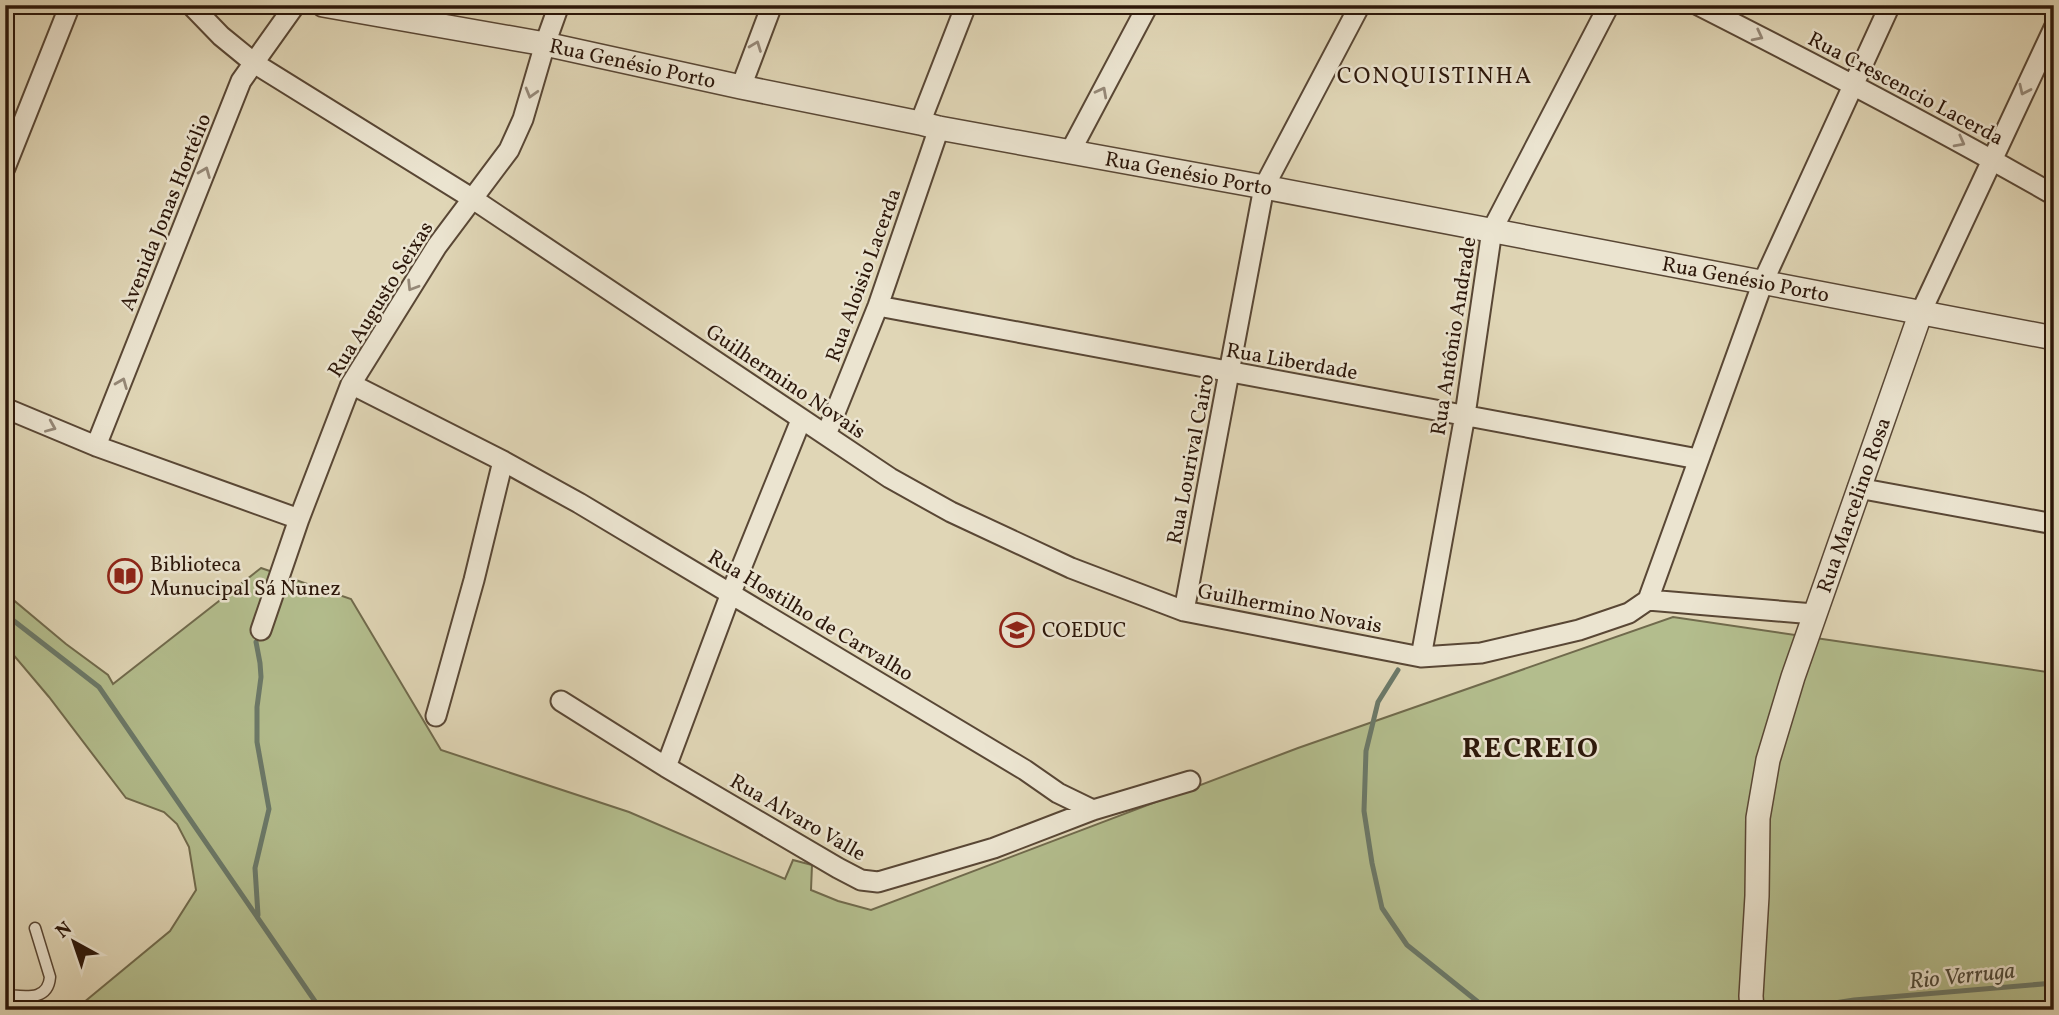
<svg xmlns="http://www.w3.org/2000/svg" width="2059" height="1015" viewBox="0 0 2059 1015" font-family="Vollkorn,serif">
  <rect width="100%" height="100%" fill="#e0d6b6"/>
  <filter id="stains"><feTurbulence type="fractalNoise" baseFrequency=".00286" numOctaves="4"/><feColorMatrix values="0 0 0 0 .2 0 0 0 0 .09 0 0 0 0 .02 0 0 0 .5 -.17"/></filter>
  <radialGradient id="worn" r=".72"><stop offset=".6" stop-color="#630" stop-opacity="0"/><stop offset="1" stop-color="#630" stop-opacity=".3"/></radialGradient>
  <path fill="#b3bd8d" stroke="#706a4c" stroke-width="2" d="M261 568 351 599 441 750 629 812 785 879 793 860 812 865 811 890 838 901 871 910 1298 748 1673 617 2054 673V1010H5V1003H83L170 931 196 890 189 847 177 824 164 812 126 798 49 697 5 645V593L66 644 108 675 113 684Z"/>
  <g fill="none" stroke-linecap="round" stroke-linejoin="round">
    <path stroke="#6b7969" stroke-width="5" d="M5 614 99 687 321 1010
      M256 642 260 663 261 677 257 707V742L269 809 255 868 258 915
      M1398 670 1378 702 1366 751 1364 811 1372 863 1382 908 1407 945 1488 1010
      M1789 1010 1854 1000 2054 983"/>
    <g stroke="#594735" stroke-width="13">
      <path id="service" d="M5 971 8 995
        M5 995C24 996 48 1002 50 977L35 928"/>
    </g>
    <g stroke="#594735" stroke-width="23">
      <path id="minor" d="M191 5 221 36 254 63 473 199 890 478 951 512 1071 568 1184 611 1421 657 1481 653 1579 630 1629 613 1648 600 1814 614
        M1698 5C1818 66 1937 128 2054 195
        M741 87 772 5
        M920 123 966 5
        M1070 152 1148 5
        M5 168 70 5
        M878 306 1698 459
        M1921 312 2054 28
        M351 384 503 461 579 503 1025 770 1058 793 1093 810
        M5 408 96 446 299 519
        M826 435 878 306 939 128
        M96 446 241 81 295 5
        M1858 488 2054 524
        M1648 600 1763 282 1890 5
        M1184 611 1264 187 1360 5
        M261 630 299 519 351 384 437 246 509 150 523 119 545 44 559 5
        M1421 657 1465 415 1492 230 1609 5
        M561 701 666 767 838 868 861 880 878 882 994 848 1093 810 1190 781
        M436 716 474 580 503 461
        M666 767 731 593 801 420"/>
    </g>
    <g stroke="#594735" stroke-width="26">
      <g id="tertiary">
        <path id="s1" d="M323 5 545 44 741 87 920 123 939 128 1264 187 2054 338"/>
        <path id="s2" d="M1752 1010 1751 996 1757 896 1758 818 1768 760 1793 677 1921 312"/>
      </g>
    </g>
    <use href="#service" stroke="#ebe4d0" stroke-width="10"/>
    <use href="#minor" stroke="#ebe4d0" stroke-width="19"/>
    <use href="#tertiary" stroke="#ebe4d0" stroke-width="23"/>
  </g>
  <defs><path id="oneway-chevron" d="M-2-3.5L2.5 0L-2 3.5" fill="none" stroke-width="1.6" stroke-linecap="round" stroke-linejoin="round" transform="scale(1.75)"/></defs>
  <g stroke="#958877">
    <use href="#oneway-chevron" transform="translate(1758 36) rotate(27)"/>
    <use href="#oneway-chevron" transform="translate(756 46) rotate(-69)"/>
    <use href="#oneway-chevron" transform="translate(2024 90) rotate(115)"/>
    <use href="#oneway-chevron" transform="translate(1102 92) rotate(-62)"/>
    <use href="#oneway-chevron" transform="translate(531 93) rotate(106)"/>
    <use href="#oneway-chevron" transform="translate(1960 142) rotate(28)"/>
    <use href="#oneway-chevron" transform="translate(205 172) rotate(-68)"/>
    <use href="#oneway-chevron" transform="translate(412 286) rotate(122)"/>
    <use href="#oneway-chevron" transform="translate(122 383) rotate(-68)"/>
    <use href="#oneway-chevron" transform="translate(51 427) rotate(23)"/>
  </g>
  <defs>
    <g id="library-ring" transform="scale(1.75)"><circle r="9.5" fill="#ebe4d0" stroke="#8f2418" stroke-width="1.5"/><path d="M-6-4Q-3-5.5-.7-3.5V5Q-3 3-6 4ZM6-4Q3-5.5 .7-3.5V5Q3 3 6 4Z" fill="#8f2418"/></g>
    <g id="school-ring" transform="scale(1.75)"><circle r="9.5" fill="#ebe4d0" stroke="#8f2418" stroke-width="1.5"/><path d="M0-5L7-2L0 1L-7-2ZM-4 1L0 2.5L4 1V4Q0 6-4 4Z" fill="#8f2418"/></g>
  </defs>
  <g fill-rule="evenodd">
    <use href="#library-ring" x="125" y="576"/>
    <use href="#school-ring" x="1017" y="630"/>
  </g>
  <g text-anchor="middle" stroke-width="5" stroke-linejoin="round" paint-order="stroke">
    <g font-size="21" fill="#2c170a" stroke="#ebe4d0">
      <text dy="7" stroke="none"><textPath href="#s1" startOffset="315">Rua Genésio Porto</textPath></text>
      <text transform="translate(1906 88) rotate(28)" y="7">Rua Crescencio Lacerda</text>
      <text dy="7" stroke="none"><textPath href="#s1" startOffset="882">Rua Genésio Porto</textPath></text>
      <text transform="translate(165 212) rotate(-68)" y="7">Avenida Jonas Hortélio</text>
      <text transform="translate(863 275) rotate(-70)" y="7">Rua Aloisio Lacerda</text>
      <text dy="7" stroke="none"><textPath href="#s1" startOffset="1449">Rua Genésio Porto</textPath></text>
      <text transform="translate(380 299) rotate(-58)" y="7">Rua Augusto Seixas</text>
      <text transform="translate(1453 336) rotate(-81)" y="7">Rua Antônio Andrade</text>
      <text transform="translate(1292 361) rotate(10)" y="7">Rua Liberdade</text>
      <text transform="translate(786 381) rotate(34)" y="7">Guilhermino Novais</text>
      <text transform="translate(1190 459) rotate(-79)" y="7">Rua Lourival Cairo</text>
      <text dy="7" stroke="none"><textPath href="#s2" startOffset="520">Rua Marcelino Rosa</textPath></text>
      <text transform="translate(1290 608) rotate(11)" y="7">Guilhermino Novais</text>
      <text transform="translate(811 615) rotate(31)" y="7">Rua Hostilho de Carvalho</text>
      <text transform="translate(798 817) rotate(30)" y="7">Rua Alvaro Valle</text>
    </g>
    <g font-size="21" fill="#2c170a" stroke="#ebe4d0" text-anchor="start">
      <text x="150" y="571">Biblioteca<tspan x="150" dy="24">Munucipal Sá Nunez</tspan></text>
      <text x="1042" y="637">COEDUC</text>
    </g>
    <g font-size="23" letter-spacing="2" fill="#2c170a" stroke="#ebe4d0">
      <text x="1435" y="83">CONQUISTINHA</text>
    </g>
    <g font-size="23" font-style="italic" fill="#4c4839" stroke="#ebe4d0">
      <text transform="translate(1962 975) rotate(-6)" y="8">Rio Verruga</text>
    </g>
    <g font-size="28" font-weight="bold" letter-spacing="2" fill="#2c170a" stroke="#ebe4d0">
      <text x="1531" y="757">RECREIO</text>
    </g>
  </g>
  <rect width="2059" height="1015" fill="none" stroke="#e0d6b6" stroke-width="28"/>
  <rect x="7" y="7" width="2045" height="1001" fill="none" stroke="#2c170a" stroke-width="3.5"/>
  <rect x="14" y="14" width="2031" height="987" fill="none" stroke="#2c170a" stroke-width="2"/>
  <g transform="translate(74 942) rotate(320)" stroke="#ebe4d0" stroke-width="5" paint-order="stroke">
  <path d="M0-5L12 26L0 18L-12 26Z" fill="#2c170a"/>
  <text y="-10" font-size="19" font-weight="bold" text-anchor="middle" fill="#2c170a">N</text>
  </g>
  <rect width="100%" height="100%" filter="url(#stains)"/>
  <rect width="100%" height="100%" fill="url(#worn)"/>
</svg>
